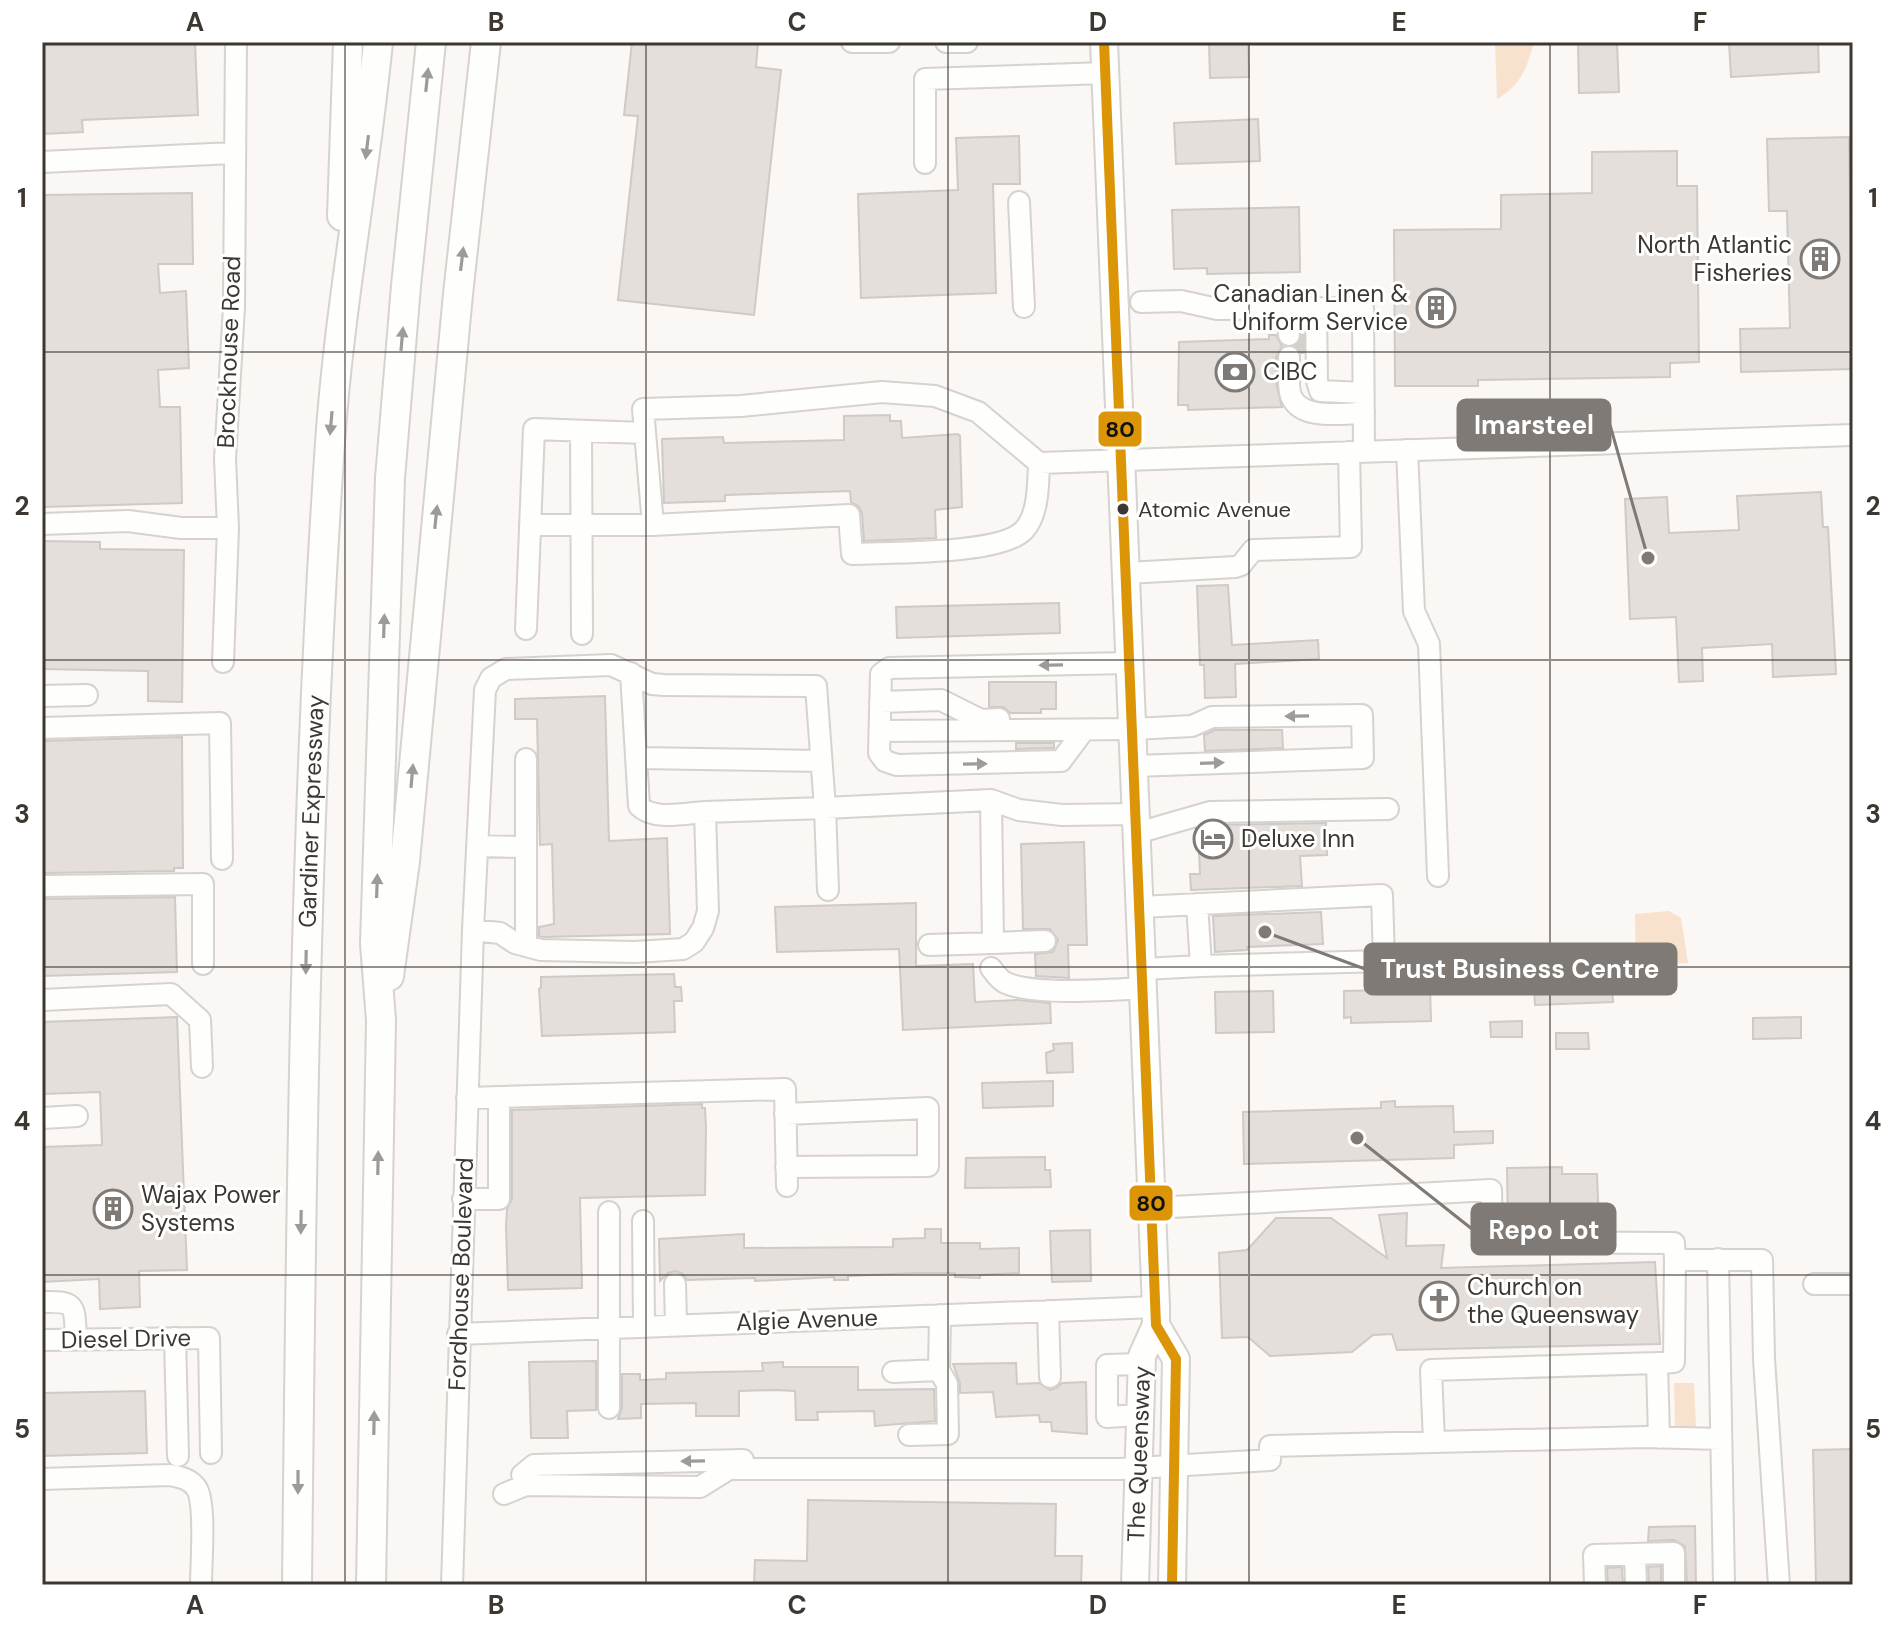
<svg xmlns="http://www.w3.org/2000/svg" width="1895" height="1627" viewBox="0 0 1895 1627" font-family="'DM Sans',sans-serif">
  <rect width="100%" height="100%" fill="#faf7f4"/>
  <path fill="#f8e2cd" d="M1495 42H1534C1527 68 1521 85 1497 99Z
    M1669 911 1681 918 1688 963 1636 964 1635 914Z
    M1674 1383H1694L1696 1427 1675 1428Z"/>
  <path fill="#e4dfdb" stroke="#cfcac6" stroke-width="2" d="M42 42H195L198 115 82 120 83 132 42 134Z
    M632 42H758L756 67 781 70 754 315 618 300 638 116 624 115Z
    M1209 42H1248L1249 77 1210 78Z
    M1578 42H1617L1619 92 1579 93Z
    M1729 42H1818L1819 72 1731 77Z
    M1258 119 1260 161 1176 164 1174 123Z
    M1019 136 1020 184H993L996 293 861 298 858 194 958 190 956 138Z
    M1849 137 1853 369 1741 372 1740 329 1790 328 1787 211H1769L1767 139Z
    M1677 151V186H1697L1699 362 1670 363V377L1478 380V386H1395L1394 230 1501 229V195L1592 193V152Z
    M192 193 193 264H158L160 293 186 291 189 368 158 370 160 407H180L182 503 43 507 42 195Z
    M1299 207 1300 272 1207 274V268L1174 269 1172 210Z
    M1269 335H1276L1282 346 1276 357V383L1282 407 1188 410V405H1178L1179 342 1269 339Z
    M890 415V421H901L902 438 958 434 960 436 962 507 935 510 936 538 864 541 862 513 859 507 851 502 850 491 725 495V501L664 503 662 439 723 437 724 443 844 440V416Z
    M1821 492 1823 527H1828L1836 674 1773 677 1772 644 1702 648 1703 681 1679 682 1676 617 1630 619 1625 499 1667 497 1669 533 1739 530 1737 496Z
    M42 541 100 542V549L184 550 182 702 148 701V671L42 669Z
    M1228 585 1232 645 1318 640 1319 659 1235 664 1236 697 1205 698 1204 665H1200L1197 586Z
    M1059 603 1060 633 897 638 896 607Z
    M989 682H1056V709H1041V713H1010L1004 707H989Z
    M605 696 609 841 667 838 670 934 543 937 539 936V927L554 924 552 844 540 845 537 719H515V699Z
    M1215 730H1282L1283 748 1205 751 1204 735Z
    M182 737 183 868H174V871L42 873V741Z
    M1016 743H1054V748L1016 749Z
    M1326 823 1327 855 1300 856 1302 886 1191 890 1190 874H1200L1198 829 1212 825Z
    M1084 842 1087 945H1068L1069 978 1036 976 1035 954 1053 952 1058 940 1050 929H1023L1021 844Z
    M175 897 177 972 42 976V899Z
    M916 903V966L973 964 975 1002 1018 1000 1050 1003 1051 1023 903 1030 899 949 777 952 775 907Z
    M1321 912 1323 944 1247 947V950L1215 952 1213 916Z
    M674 974 675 987H681L682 1001H674L675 1032 542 1036 539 989 541 987V977Z
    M1612 983 1613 1002 1535 1005 1534 986Z
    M1430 989 1431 1021 1351 1023V1017L1344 1018V991Z
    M1273 991 1274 1032 1216 1033 1215 992Z
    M177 1017 187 1270 139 1271 140 1307 100 1309 99 1279 42 1282V1147L102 1145 100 1092 42 1094V1022Z
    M1801 1017V1038L1753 1039V1018Z
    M1522 1021V1037H1491L1490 1022Z
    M1556 1033H1588L1589 1049H1556Z
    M1072 1043 1073 1072 1047 1073 1046 1053 1054 1050 1053 1044Z
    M1053 1081V1106L983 1108 982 1083Z
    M1395 1101V1107L1453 1106 1454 1132 1493 1131V1143L1454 1145V1158L1244 1164 1243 1112 1381 1108V1102Z
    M702 1104V1108H705L706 1128 705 1195 580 1198 582 1288 508 1290 506 1226 507 1209 512 1199V1110Z
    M1045 1157V1170H1050L1051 1187 965 1188 966 1158Z
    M1562 1167V1174H1597L1599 1225H1572V1228L1508 1229 1507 1168Z
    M1407 1213 1406 1246 1444 1245 1441 1268 1655 1262 1660 1344 1397 1350 1392 1334 1373 1335 1352 1352 1270 1356 1248 1337 1222 1338 1219 1253 1247 1250 1276 1218H1331L1387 1258 1379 1215Z
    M925 1229H941V1243H980V1249L1019 1248V1273L980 1275V1278L955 1277V1273H915L848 1276V1280H834V1277L755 1281V1278L687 1280 682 1273 675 1271 668 1273 660 1281 659 1239 744 1234V1248L893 1247V1239L925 1238Z
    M1090 1230 1091 1281 1052 1282 1050 1231Z
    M596 1361V1410L567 1411 568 1438H531L529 1362Z
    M783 1362V1367H858V1390L934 1389 935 1421 875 1426 874 1411 817 1412 818 1420H796L795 1391 776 1390 739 1391V1416H696V1403L641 1404V1418L618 1419 622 1408V1374H640V1380L666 1379V1373L763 1371 762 1363Z
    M1016 1363 1017 1384 1039 1383 1050 1390 1056 1388 1062 1383 1086 1382 1087 1434 1052 1431 1051 1422H1040L1039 1415 996 1417 993 1392 960 1393V1383L953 1364Z
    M145 1391 147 1453 42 1456V1393Z
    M1853 1449V1585H1816L1813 1450Z
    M808 1500 1056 1504 1055 1556H1082L1081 1585H754L755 1560 807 1561Z
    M1695 1526 1696 1585H1687L1685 1546 1674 1540 1648 1541 1649 1527Z
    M1661 1566V1585H1649L1648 1567Z
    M1622 1567 1623 1585H1608L1607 1568Z"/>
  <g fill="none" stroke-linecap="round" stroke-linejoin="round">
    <path stroke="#d4d1cd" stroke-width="20" stroke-dasharray="20 10" stroke-linecap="butt" d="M1300 334 1301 356"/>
    <g stroke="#d6d2ce" stroke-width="24">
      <path id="minor" d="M852 42H889
        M946 42H967
        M42 162 233 153
        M925 163V79L1106 73
        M1019 202 1024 307
        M1141 302 1181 301 1217 309 1363 308 1364 451
        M1316 308 1317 381 1320 391 1363 393
        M1288 309 1289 335
        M1289 357C1290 369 1287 385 1291 396 1301 421 1343 413 1364 413
        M581 431 582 634
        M1407 450 1414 611 1429 644 1438 876
        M1039 463C1038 483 1039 514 1024 530 1002 555 888 552 852 554L849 515 653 525 643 409 741 406 882 392 935 396 978 412 1039 463 1853 435
        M42 524 128 521 181 528H228
        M530 525H653
        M1127 573 1235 567 1241 565 1253 550 1351 547 1349 452
        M526 629 534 429 645 433
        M223 662 228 528 225 459 234 307 236 42
        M42 696 87 695
        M880 702 941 700 981 720 999 719
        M42 728 220 723 222 859
        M1084 730 1061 761 897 765 885 761 879 753 881 674 889 668 1129 663
        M880 731 1133 729 1192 726 1212 717 1362 715 1363 758 1134 766
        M638 758 821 761
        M991 800 993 943 1045 941
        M1137 833 1210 812 1388 809
        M477 846 526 847
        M42 886 203 884V964
        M828 890 825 808 991 800 1019 810 1062 815 1136 814
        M1140 907 1382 895 1384 961 1201 966 1197 904
        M473 930 500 933 515 943 541 950 635 952 683 949 694 942 703 928 708 911 705 812C686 813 654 821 639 806L631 673
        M929 945 993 943
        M526 946V759
        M991 968C995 973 998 978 1004 982 1031 996 1112 990 1144 988
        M1143 969 1201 966
        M42 1000 171 994 200 1020 202 1067
        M467 1098 785 1089 787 1186
        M785 1114 928 1108V1166L786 1167
        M42 1118 77 1116
        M463 1199H499V1097
        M1153 1208 1491 1190 1492 1242 1674 1243 1675 1260H1762L1764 1359 1779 1585
        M609 1212V1408
        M643 1221 644 1326
        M1718 1259 1724 1585
        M675 1284 676 1325
        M1814 1284H1853
        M42 1302C78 1301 74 1306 76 1339
        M1048 1311 1050 1377
        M458 1334 1156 1307
        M175 1338 178 1456
        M42 1340 209 1338 211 1453
        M1657 1363 1674 1362 1675 1260
        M893 1372 939 1370
        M1141 1415 1107 1417V1365L1142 1364
        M909 1435 948 1434 947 1384 939 1370 940 1315
        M1434 1442 1431 1370 1657 1363 1659 1438
        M522 1475 534 1465 743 1460
        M42 1479 170 1475C180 1477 191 1479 197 1489 206 1505 201 1564 201 1585
        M504 1494 526 1485 700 1487 729 1469H1120L1270 1460V1446L1645 1437 1721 1439
        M1635 1554 1636 1585
        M452 1585 473 930 485 690 491 678 506 669 611 665 652 684 664 685 816 686 825 808 705 812
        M1595 1585 1594 1555 1674 1553V1585"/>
    </g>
    <g stroke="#d6d2ce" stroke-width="30">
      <path id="major" d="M1104 42 1156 1307V1325L1142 1356 1135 1585
        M1156 1325 1176 1359 1172 1585"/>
    </g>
    <g stroke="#d6d2ce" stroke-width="32">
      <g id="highway">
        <path d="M342 216 348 42"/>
        <path d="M389 976 405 861 458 294 486 42"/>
        <path id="s1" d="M297 1585C301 1204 304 823 330 443 339 309 365 176 378 42"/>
        <path d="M371 1585 381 1020 375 944 390 478 406 286 431 42"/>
      </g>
    </g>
    <use href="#minor" stroke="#fefefd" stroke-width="20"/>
    <use href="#major" stroke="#fefefd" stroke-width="26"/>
    <use href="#highway" stroke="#fefefd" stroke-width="28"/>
    <g stroke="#fff" stroke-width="16">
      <path id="bus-1" d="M1104 42 1156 1325 1176 1359 1172 1585"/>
    </g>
    <use href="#bus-1" stroke="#db9507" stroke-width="10"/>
  </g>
  <defs><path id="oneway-solid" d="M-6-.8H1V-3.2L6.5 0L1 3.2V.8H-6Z" transform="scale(2)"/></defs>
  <g fill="#9e9a97">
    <use href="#oneway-solid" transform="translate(427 80) rotate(-84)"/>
    <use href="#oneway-solid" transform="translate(367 147) rotate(97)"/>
    <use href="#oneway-solid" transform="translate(462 259) rotate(-83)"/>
    <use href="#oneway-solid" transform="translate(402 339) rotate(-85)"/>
    <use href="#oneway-solid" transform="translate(331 423) rotate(95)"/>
    <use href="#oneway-solid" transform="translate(436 517) rotate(-84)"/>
    <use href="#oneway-solid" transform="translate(384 626) rotate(-88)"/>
    <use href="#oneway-solid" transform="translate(1051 665) rotate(179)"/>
    <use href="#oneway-solid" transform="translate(1297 716) rotate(179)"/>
    <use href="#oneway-solid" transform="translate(1212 763) rotate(-2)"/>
    <use href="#oneway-solid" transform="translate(975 764) rotate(-1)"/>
    <use href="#oneway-solid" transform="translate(412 776) rotate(-85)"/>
    <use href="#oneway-solid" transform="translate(377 886) rotate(-88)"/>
    <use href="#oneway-solid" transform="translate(306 962) rotate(91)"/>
    <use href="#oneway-solid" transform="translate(378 1163) rotate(-89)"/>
    <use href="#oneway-solid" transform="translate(301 1222) rotate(91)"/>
    <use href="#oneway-solid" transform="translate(374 1423) rotate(-89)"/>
    <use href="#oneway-solid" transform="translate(693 1461) rotate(179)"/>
    <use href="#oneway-solid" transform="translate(298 1482) rotate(90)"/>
  </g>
  <path fill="none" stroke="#3d3731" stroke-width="2" stroke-opacity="0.55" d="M345 42V1585M646 42V1585M948 42V1585M1249 42V1585M1550 42V1585M42 352H1853M42 660H1853M42 967H1853M42 1275H1853"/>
  <defs>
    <g id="building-ring" transform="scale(2)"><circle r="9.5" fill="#fff" stroke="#7f7a75" stroke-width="1.5"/><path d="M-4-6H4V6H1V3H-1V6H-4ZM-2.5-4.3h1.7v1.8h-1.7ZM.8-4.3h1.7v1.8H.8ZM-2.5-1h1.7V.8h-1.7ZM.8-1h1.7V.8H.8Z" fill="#7f7a75"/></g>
    <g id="bank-ring" transform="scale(2)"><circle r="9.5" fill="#fff" stroke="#7f7a75" stroke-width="1.5"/><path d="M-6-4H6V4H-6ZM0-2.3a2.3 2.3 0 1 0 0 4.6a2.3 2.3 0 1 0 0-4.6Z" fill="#7f7a75"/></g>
    <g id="hotel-ring" transform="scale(2)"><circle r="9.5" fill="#fff" stroke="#7f7a75" stroke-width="1.5"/><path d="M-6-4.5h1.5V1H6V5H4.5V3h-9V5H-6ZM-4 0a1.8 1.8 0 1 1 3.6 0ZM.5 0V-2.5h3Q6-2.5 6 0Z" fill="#7f7a75"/></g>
    <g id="church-ring" transform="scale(2)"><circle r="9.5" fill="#fff" stroke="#7f7a75" stroke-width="1.5"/><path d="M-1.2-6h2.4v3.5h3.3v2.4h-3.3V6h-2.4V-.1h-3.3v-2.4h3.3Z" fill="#7f7a75"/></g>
  </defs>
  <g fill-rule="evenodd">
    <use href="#building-ring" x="1820" y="259"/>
    <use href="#building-ring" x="1436" y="308"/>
    <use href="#bank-ring" x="1235" y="372"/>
    <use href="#hotel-ring" x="1213" y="839"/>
    <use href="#building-ring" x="113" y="1209"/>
    <use href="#church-ring" x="1439" y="1301"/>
  </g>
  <circle fill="#3d3731" stroke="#fff" stroke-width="3" cx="1123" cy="509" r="7"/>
  <g text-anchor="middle" stroke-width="6" stroke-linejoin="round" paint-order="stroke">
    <g font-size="22" fill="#3d3731" stroke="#fff" text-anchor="start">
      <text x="1138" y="517">Atomic Avenue</text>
    </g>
    <g font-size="24" fill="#3d3731" stroke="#fff" text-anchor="start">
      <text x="1792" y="253" text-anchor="end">North Atlantic<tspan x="1792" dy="28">Fisheries</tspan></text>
      <text x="1408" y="302" text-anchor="end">Canadian Linen &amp;<tspan x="1408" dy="28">Uniform Service</tspan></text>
      <text x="1263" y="380">CIBC</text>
      <text x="1241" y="847">Deluxe Inn</text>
      <text x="141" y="1203">Wajax Power<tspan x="141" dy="28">Systems</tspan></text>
      <text x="1467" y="1295">Church on<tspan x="1467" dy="28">the Queensway</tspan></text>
    </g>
    <g font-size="24" fill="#3d3731" stroke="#fff">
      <text transform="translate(229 352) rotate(-88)" y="8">Brockhouse Road</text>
      <text dy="8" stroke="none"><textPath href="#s1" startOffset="774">Gardiner Expressway</textPath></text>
      <text transform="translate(461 1274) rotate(-88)" y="8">Fordhouse Boulevard</text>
      <text transform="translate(807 1320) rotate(-2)" y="8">Algie Avenue</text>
      <text transform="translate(126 1339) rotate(-1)" y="8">Diesel Drive</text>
      <text transform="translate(1139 1454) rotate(-88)" y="8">The Queensway</text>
    </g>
  </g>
  <path fill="none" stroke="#7f7a75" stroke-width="3" d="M1648 558L1610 425M1265 932L1365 969M1357 1138L1472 1229"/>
  <g fill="#7f7a75" stroke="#fff" stroke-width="3">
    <circle cx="1648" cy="558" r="8"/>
    <circle cx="1265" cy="932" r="8"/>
    <circle cx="1357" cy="1138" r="8"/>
  </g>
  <g fill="#7f7a75" stroke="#7f7a75" stroke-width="3">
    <rect x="1458" y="400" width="152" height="50" rx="8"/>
    <rect x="1365" y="944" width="311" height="50" rx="8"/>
    <rect x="1472" y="1204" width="143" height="50" rx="8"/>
  </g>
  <g font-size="26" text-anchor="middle" font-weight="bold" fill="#fff">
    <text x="1534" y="434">Imarsteel</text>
    <text x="1520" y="978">Trust Business Centre</text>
    <text x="1544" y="1239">Repo Lot</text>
  </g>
  <g stroke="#fff" stroke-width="3">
    <rect x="1097" y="410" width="46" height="38" rx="8" fill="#db9507"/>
    <rect x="1128" y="1184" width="46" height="38" rx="8" fill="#db9507"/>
  </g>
  <g font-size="22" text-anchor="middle" font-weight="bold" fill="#111">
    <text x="1120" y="437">80</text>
    <text x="1151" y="1211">80</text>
  </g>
  <rect width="1895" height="1627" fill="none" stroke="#ffffff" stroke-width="88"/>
  <rect x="44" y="44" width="1807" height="1539" fill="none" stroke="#3d3731" stroke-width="3"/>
  <g font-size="26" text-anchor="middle" font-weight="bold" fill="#3d3731">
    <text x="195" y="31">A</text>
    <text x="496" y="31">B</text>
    <text x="797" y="31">C</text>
    <text x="1098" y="31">D</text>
    <text x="1399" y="31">E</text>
    <text x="1700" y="31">F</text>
    <text x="22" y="207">1</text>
    <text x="1873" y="207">1</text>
    <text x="22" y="515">2</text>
    <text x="1873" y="515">2</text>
    <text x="22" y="823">3</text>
    <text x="1873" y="823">3</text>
    <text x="22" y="1130">4</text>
    <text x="1873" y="1130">4</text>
    <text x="22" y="1438">5</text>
    <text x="1873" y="1438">5</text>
    <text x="195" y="1614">A</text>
    <text x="496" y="1614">B</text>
    <text x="797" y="1614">C</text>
    <text x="1098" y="1614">D</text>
    <text x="1399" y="1614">E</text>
    <text x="1700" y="1614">F</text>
  </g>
</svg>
